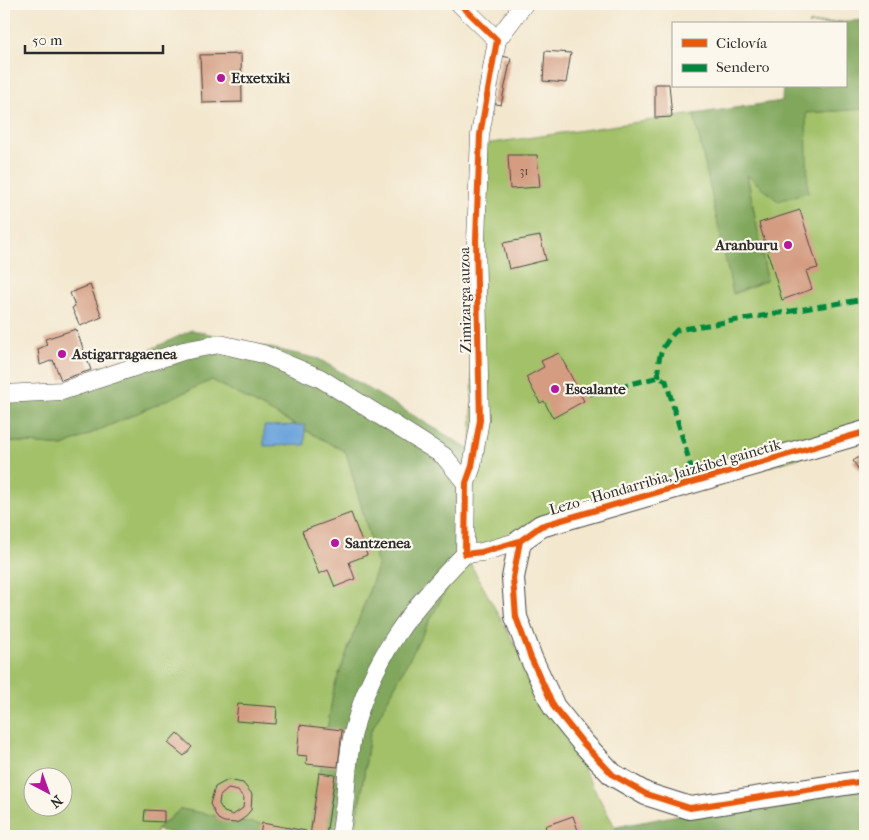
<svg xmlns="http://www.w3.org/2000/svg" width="869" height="840" viewBox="0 0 869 840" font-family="'IM FELL French Canon',serif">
  <rect width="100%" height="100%" fill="#fbf7ec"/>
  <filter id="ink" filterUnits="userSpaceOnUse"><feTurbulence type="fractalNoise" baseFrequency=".02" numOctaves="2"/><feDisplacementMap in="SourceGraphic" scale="10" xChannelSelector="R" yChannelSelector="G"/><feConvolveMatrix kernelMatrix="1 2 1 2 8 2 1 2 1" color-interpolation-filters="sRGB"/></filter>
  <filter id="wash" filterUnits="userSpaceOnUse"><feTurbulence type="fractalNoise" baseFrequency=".0096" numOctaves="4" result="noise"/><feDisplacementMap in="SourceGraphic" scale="20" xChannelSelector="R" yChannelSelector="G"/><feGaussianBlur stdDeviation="1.12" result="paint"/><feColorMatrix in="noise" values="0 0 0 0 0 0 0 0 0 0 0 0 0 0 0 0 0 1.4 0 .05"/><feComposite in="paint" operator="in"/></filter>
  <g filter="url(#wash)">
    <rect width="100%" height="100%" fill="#f3e7ce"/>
    <path fill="#a2c169" stroke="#66764a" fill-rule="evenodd" d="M865 109V439L465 554 620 836H355L370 733 465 554 471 450 478 145 694 114 734 294 767 280 747 174 806 113Z
      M212 380 346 452 378 566 334 688 310 835 181 809 156 829V836H4V441L63 446ZM32 778H62V808H32Z"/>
    <path fill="#81a75d" stroke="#566944" d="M865 20V109L806 113 808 192 778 201 747 175 767 280 733 294 694 114 782 101 783 86H845V24H808Z
      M192 330 319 359 471 450 465 554 370 733 355 836H187L156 830 181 809 310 834 334 688 378 566 346 452 212 380 63 446 4 441V387L62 391Z
      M865 779V836H617L616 827Z"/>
    <path fill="#6ca4db" stroke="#4c6883" d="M305 425V445L264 446V426Z"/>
    <g id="blocks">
      <path fill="#d49d82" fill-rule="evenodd" d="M545 51 571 53 566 83 543 81Z
        M241 54 242 102 202 103 200 55Z
        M502 56 511 58 501 105 492 103Z
        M655 84H669L672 117 655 118Z
        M508 155H537L540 187 510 189Z
        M800 210 818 268 806 271 812 289 782 300 759 223Z
        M540 236 546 260 509 269 503 243Z
        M90 285 102 317 80 326 72 308 75 306 70 293Z
        M76 329 91 370 61 380 53 360 40 365 38 349 47 345 45 339Z
        M559 353 584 401 553 418 544 401 540 403 526 377 544 367 541 361Z
        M865 453V479L853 461Z
        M351 513 367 555 349 562 355 579 335 587 328 570 319 574 302 531Z
        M238 704 277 707 276 724 236 721Z
        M300 725 342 730 338 767 306 764 307 756 297 755Z
        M177 733 192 747 184 756 168 743Z
        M319 773 335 775 326 836H310Z
        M228 780 243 783 252 794 251 810 242 820 236 823 224 822 218 819 210 804 215 787ZM228 789 238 791 244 798 243 808 233 815 224 812 219 804 220 796Z
        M145 810 164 811V822L144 821Z
        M573 816 580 836H549L545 826Z
        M262 823 306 831 305 836H260Z"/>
    </g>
  </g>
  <g filter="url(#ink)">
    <use href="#blocks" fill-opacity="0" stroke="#494743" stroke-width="1"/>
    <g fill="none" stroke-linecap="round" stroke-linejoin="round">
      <g stroke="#494743" stroke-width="19">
        <path id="minor" d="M460 4 497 40 480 135 476 240 480 420 472 466 466 483 465 554 482 552 520 541
          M497 40 524 4
          M4 394 62 391 183 351 220 344 263 354 320 378 444 456 466 483
          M340 836C347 803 345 767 353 733 371 659 412 607 465 554"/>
      </g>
      <g stroke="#494743" stroke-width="24">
        <path id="tertiary" d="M865 432 541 526 520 541 513 578 516 617 531 658 554 707 583 743 613 775 646 794 690 808 865 781"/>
      </g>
      <use href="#minor" stroke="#fff" stroke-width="18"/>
      <use href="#tertiary" stroke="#fff" stroke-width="22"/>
      <path stroke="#00873e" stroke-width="5" stroke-dasharray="10 5" stroke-linecap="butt" d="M659 377C656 357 663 344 677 330L865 299
        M589 394 659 377 666 381 695 481"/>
      <g stroke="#fbf7ec" stroke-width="9">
        <path id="cycleway" d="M460 4 497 40 480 135 476 240 480 420 472 466 466 483 465 554 482 552 520 541
          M865 432 541 526 520 541 513 578 516 617 531 658 554 707 583 743 613 775 646 794 690 808 865 781"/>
      </g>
      <use href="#cycleway" stroke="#e8590c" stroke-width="6"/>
    </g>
  </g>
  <g fill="#b5179e" stroke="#fbf7ec" stroke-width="2">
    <circle cx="221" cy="78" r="5"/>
    <circle cx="788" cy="245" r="5"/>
    <circle cx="62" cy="354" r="5"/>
    <circle cx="555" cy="389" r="5"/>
    <circle cx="335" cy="543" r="5"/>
  </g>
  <g text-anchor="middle" stroke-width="4.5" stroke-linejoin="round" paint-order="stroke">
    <g font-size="12" fill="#554841">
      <text x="524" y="175">31</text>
    </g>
    <g font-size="15" font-weight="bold" fill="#2b2b2b" stroke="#fbf7ec" text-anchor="start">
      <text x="231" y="83">Etxetxiki</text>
      <text x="778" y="250" text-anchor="end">Aranburu</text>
      <text x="72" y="359">Astigarragaenea</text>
      <text x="565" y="394">Escalante</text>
      <text x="345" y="548">Santzenea</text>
    </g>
    <g font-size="15" fill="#2b2b2b" stroke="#fbf7ec">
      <text transform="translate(465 300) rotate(-91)" y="5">Zimizarga auzoa</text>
      <text transform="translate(665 477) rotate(-16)" y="5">Lezo – Hondarribia, Jaizkibel gainetik</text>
    </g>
  </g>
  <rect width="869" height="840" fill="none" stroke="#fbf7ec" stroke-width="20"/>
  <rect x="672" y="22" width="175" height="65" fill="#fbf7ec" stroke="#a8a59f"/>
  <rect x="682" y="39" width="25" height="8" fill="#e8590c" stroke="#a8a59f"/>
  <text x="716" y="48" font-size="15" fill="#2b2b2b">Ciclovía</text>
  <rect x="682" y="64" width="25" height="8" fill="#00873e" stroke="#a8a59f"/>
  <text x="716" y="72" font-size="15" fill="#2b2b2b">Sendero</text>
  <g transform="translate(48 792) rotate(139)"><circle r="24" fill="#fbf7ec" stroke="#a8a59f"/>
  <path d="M0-4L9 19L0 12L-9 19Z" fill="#b5179e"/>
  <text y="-8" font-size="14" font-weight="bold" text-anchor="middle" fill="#2b2b2b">N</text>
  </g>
  <path d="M25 45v8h138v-8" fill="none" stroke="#2b2b2b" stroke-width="2.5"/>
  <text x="32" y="45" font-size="15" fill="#2b2b2b" stroke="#fbf7ec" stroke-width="4" paint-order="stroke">50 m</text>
</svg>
